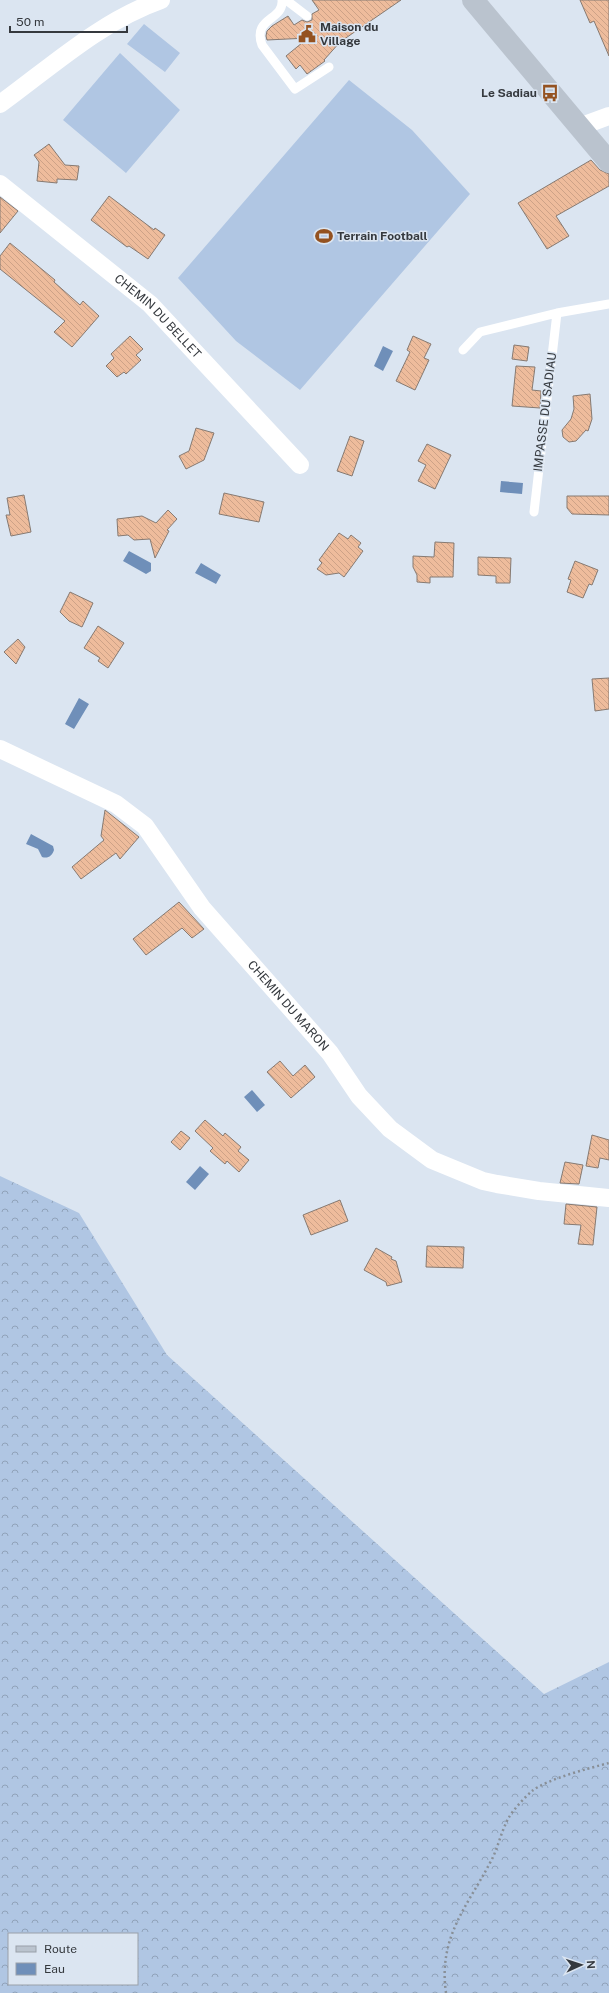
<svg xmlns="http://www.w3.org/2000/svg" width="609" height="1993" viewBox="0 0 609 1993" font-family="'Public Sans',sans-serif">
  <defs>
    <pattern id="forest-crowns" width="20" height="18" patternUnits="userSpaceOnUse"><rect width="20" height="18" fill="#b0c6e3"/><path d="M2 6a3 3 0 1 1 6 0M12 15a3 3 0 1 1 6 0" fill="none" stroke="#90a2b9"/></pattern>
    <pattern id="building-back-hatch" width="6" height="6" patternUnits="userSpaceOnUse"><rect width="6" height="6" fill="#eebc9c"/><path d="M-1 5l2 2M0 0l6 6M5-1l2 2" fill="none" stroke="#cda287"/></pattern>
  </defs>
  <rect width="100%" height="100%" fill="#dbe5f1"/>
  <path fill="#b0c6e3" d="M144 24 180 53 165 72 127 44Z
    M120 53 180 110 126 173 63 120Z
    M349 80 412 130 470 194 300 390 236 341 178 278Z"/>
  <path fill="url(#forest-crowns)" fill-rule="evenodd" d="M0 1176 79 1213 167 1355 544 1694 609 1662V1993H0ZM9 1934H137V1984H9Z"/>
  <path fill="#6f8fb9" d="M383 346 393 351 383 371 374 366Z
    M501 481 523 483 522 494 500 492Z
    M129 551 151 563V571L146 574 123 561Z
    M201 563 221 575 216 584 195 573Z
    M79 698 89 704 74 729 65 724Z
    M31 834 53 846 54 850C52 856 48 859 42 857L38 849 26 844Z
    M252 1090 265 1105 257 1112 244 1097Z
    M200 1166 209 1174 195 1190 186 1182Z"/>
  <path fill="url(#building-back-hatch)" stroke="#867a72" d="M312 0H401L340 42 324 60 325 61 307 74 300 65 296 69 286 56 308 38 267 40 266 36 267 31 272 26 288 16 294 25 302 20 307 22 312 20V14L319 10Z
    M580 0H609V56L594 21 590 23Z
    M49 144 65 165 79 166 77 180 57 179V183L37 181 39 162 34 155Z
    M591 160 600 170 609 174V186L556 216 569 236 547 249 518 203Z
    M109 196 154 230 155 228 165 235 148 259 129 246 127 247 91 220Z
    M0 197 18 211 0 233Z
    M10 243 55 280 54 282 80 305 83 301 99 316 72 347 54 332 65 321 0 269V256Z
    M130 336 143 349 136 355 141 360 126 374 124 372 117 377 106 366 114 358 111 354Z
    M413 336 431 344 424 358 429 360 415 390 396 381 410 352 407 350Z
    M514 345 529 347 527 361 512 359Z
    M516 366 535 367 532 390 541 391 540 408 512 406Z
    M590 394 592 419 588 431 586 430 576 441 569 442 563 437 562 430 571 419 574 409 573 396Z
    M196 428 214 433 204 460 186 469 179 456 189 451Z
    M350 436 364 441 352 476 337 471Z
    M427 444 451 455 435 489 418 481 426 465 418 461Z
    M224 493 264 502 259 522 219 514Z
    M24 495 31 532 11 536 6 515H10L7 498Z
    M567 496H609V515L572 514 567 508Z
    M168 510 177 519 167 530 169 531 155 558 150 539 134 540 128 535 118 536 117 519 142 516 156 523Z
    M339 533 348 539 351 535 361 543 358 547 363 551 344 577 339 573 326 575 317 569 322 563 319 560Z
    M435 542 454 543 453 577H430V583L417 582V575L413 567V556L434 557Z
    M478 557 511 558 510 583H496V576L478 575Z
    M575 561 598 570 592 585 589 584 583 598 567 592 571 580 568 579Z
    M70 592 93 603 82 627 69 621 60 612Z
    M98 626 124 643 108 668 98 661 100 658 84 648Z
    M18 639 25 647 16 664 4 652Z
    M609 678V709L595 711 592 679Z
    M105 810 139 837 120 859 116 853 81 879 72 867 104 840 101 836Z
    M179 902 204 929 192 938 182 928 146 955 133 939Z
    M280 1061 293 1076 305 1065 315 1077 291 1098 267 1072Z
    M205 1120 223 1136 225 1133 241 1147 238 1151 249 1160 239 1172 227 1161 225 1164 210 1151 213 1148 195 1131Z
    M181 1131 190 1138 180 1150 171 1142Z
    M592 1135 609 1140V1160L600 1158 598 1168 586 1166Z
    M565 1162 583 1165 579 1184 560 1183Z
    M340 1200 348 1221 311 1235 303 1215Z
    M566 1204 597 1207 593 1245 578 1244 581 1225 564 1224Z
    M427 1246 464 1247 463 1268 426 1267Z
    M376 1248 392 1257 391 1259 396 1261 402 1282 387 1286 386 1282 364 1270Z"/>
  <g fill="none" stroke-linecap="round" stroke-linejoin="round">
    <path stroke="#888f97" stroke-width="2.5" stroke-dasharray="2 3" stroke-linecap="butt" d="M446 1993C438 1937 467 1907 491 1861 498 1848 501 1832 508 1819 513 1810 524 1798 532 1791 547 1779 590 1768 609 1763"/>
    <path stroke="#fff" stroke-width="9" d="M282 0C284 21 252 17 262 45L295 89 329 67
      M286 0 307 16
      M463 350 480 332 557 313 609 304
      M534 512 557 313"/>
    <g stroke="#fff" stroke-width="18">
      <path d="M0 104C51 67 101 21 161 0"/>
      <path d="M579 127 609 116"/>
      <path id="s1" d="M0 184 150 304 300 465"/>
      <path id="s2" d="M0 749 116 804 145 826 202 908 330 1053 359 1096 390 1129 432 1160 483 1181 497 1184 539 1191 609 1198"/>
    </g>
    <path stroke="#bac3ce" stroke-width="22" d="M473 0 609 162"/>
  </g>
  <defs>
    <g id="civic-bare" transform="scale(1.38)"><path d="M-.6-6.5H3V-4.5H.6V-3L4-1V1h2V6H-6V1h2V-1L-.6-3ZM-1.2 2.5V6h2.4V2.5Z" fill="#945220" stroke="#dbe5f1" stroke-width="2.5" paint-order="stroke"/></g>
    <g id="bus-bare" transform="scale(1.38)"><path d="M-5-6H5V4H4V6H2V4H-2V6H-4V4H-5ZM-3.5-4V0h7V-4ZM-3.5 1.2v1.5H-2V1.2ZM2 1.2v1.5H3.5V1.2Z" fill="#945220" stroke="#dbe5f1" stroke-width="2.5" paint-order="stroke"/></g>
    <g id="stadium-bare" transform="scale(1.38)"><path d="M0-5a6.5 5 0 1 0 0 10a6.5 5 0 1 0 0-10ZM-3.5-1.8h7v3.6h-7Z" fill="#945220" stroke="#dbe5f1" stroke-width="2.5" paint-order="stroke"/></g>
  </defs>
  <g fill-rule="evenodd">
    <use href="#civic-bare" x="307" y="34"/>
    <use href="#bus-bare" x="550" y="93"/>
    <use href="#stadium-bare" x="324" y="236"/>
  </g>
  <g text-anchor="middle" stroke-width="3" stroke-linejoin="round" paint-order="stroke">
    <g font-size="12" font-weight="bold" fill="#35393e" stroke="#dbe5f1" text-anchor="start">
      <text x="320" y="31">Maison du<tspan x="320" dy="14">Village</tspan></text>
      <text x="537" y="97" text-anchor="end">Le Sadiau</text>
      <text x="337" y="240">Terrain Football</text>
    </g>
    <g font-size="12" fill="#35393e" stroke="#dbe5f1">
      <text dy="4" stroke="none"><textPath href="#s1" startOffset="206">CHEMIN DU BELLET</textPath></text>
      <text transform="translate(545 412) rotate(-83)" y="4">IMPASSE DU SADIAU</text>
      <text dy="4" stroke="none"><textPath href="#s2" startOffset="395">CHEMIN DU MARON</textPath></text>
    </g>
  </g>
  <rect x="8" y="1933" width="130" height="52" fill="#dbe5f1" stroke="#99a0a9"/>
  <rect x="16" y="1946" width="20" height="6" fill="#bac3ce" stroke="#99a0a9"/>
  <text x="44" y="1953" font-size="12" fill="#35393e">Route</text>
  <rect x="16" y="1963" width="20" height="12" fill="#6f8fb9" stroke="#99a0a9"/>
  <text x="44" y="1973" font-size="12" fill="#35393e">Eau</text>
  <g transform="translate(581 1965) rotate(87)" stroke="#dbe5f1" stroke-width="3" paint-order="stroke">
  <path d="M0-3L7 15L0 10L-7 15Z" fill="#35393e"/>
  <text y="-6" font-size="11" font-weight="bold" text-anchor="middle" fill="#35393e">N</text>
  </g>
  <path d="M10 26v6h117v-6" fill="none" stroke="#35393e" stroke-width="2"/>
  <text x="16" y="26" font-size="12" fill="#35393e" stroke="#dbe5f1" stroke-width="3" paint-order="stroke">50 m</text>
</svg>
